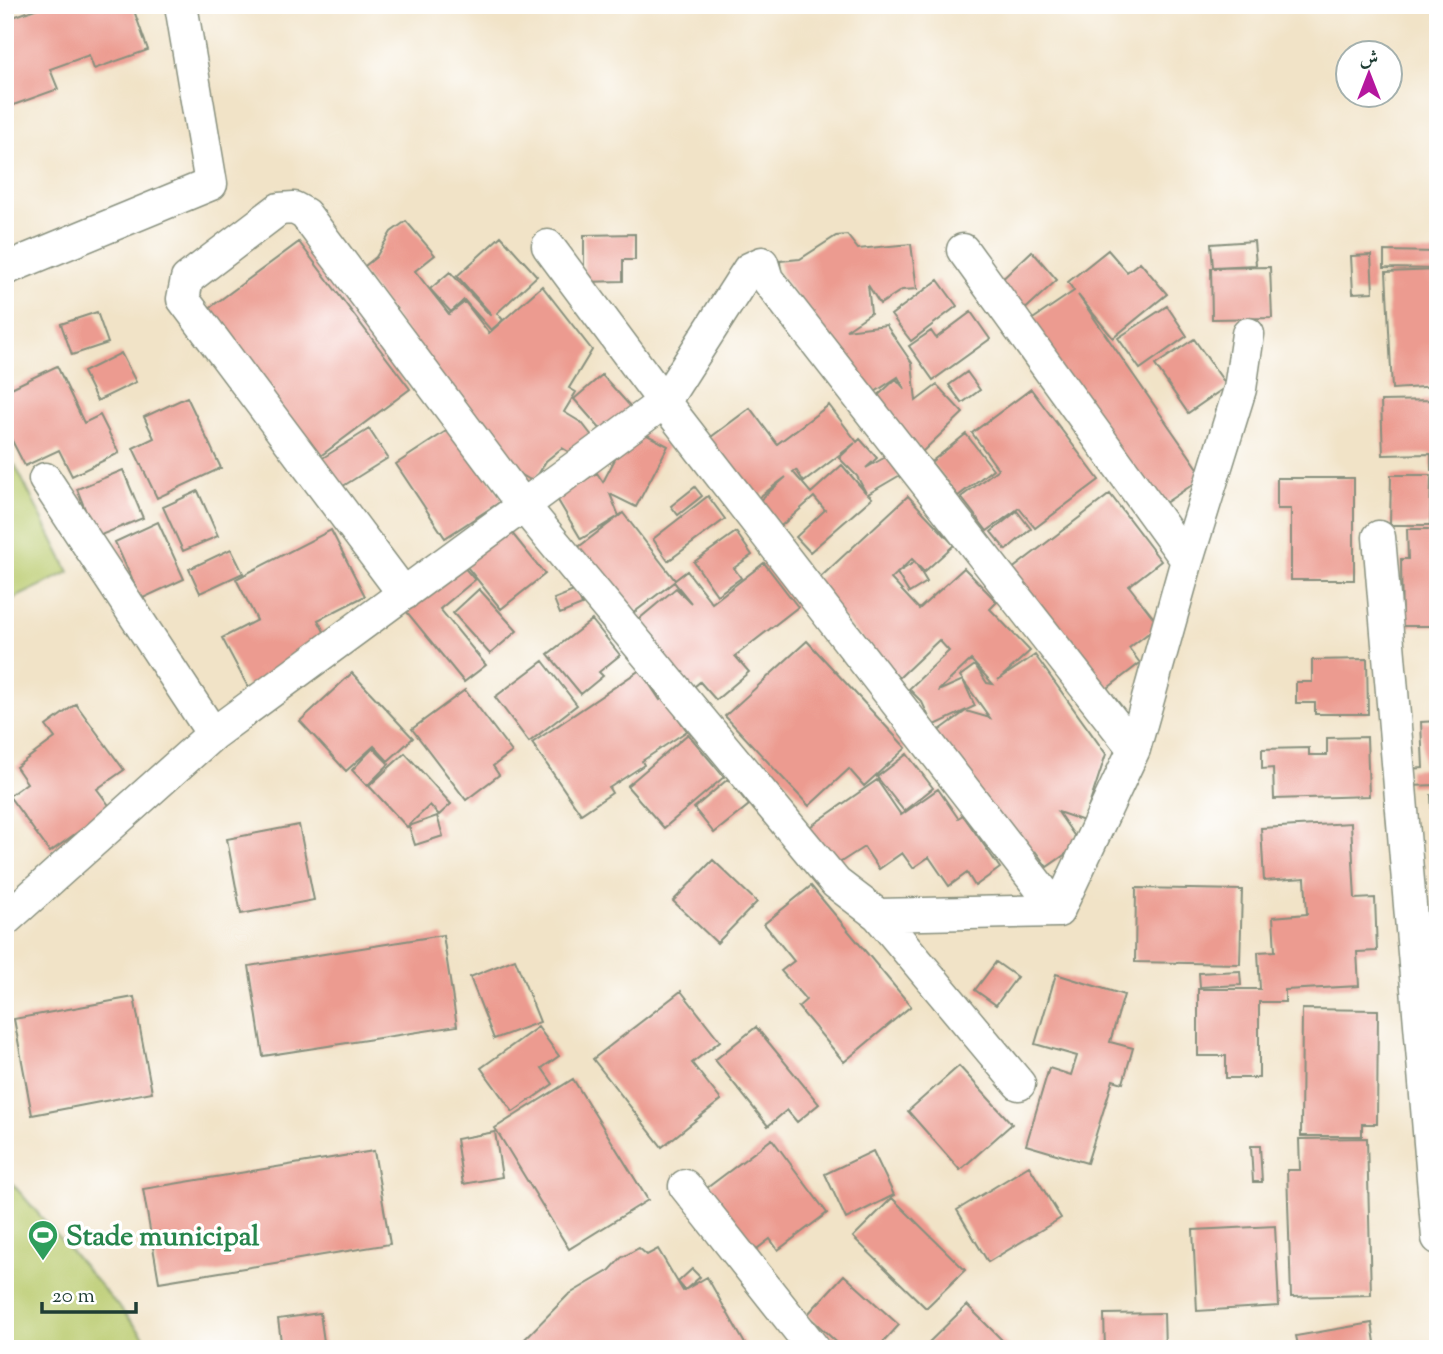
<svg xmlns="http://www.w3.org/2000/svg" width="1443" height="1354" viewBox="0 0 1443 1354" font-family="'Sorts Mill Goudy',Amiri,serif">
  <rect width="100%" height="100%" fill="#fff"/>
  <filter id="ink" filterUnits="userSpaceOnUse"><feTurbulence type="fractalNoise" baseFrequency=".0143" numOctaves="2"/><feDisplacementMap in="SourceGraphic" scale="14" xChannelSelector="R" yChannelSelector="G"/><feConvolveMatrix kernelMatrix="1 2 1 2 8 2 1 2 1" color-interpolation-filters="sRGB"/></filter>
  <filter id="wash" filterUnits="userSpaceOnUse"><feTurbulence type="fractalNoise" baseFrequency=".00686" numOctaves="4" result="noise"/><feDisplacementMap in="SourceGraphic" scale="28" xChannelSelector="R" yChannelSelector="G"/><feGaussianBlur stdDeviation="1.57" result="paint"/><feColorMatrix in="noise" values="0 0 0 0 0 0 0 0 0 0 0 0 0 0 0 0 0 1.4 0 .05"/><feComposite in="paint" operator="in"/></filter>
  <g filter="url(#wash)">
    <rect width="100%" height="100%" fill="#f1e3c7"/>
    <path fill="#bacb6e" stroke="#6c8451" stroke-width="2" d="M15 465 69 572 5 603V470Z
      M5 1175 155 1349H5Z"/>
    <g id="blocks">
      <path fill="#ec9b90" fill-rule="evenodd" d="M46 5H132L148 50 94 69 89 55 50 69 58 89 5 108V20Z
        M406 221 435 255 415 271 449 314 465 302 489 333 542 286 592 350 569 388 576 392 564 412 582 423 599 445 581 459 562 448 546 461 534 482 501 463 360 270 376 257 391 232Z
        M635 234V260H623V281L584 282V235Z
        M847 235 858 249 911 244 917 289 902 290 880 304 868 285 871 313 846 330 886 325 912 363 916 401 937 385 963 413 922 452 873 400 896 379 905 389 898 377 864 399 781 273 780 261 800 259 836 236Z
        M501 236 537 276 497 313 503 320 491 330 464 300 451 312 430 289 450 272 490 315 491 314 457 276Z
        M1254 241 1256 265 1213 267 1211 244Z
        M299 242 410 389 311 463 200 315Z
        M1108 250 1127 272 1140 262 1167 294 1113 338 1078 295 1204 477 1153 511 1024 325 1074 291 1068 282Z
        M1032 251 1057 280 1020 314 994 287Z
        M1384 251 1438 252V269L1384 268Z
        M1371 255 1373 292 1353 293 1351 256Z
        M1270 267 1272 318 1212 319 1211 268Z
        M1438 270V386L1392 389 1386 272Z
        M938 280 957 306 911 341 891 315Z
        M1167 306 1187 336 1140 369 1118 338Z
        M97 312 108 343 72 355 61 324Z
        M971 312 990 339 933 380 909 346 931 331 936 338Z
        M1194 339 1227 386 1188 413 1155 365Z
        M121 353 136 382 97 401 83 372Z
        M57 366 84 423 100 415 119 453 72 476 59 450 25 466 5 427V391Z
        M967 372 980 390 962 403 949 385Z
        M602 375 631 407 603 432 574 399Z
        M1031 389 1099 480 1035 528 1019 508 987 531 961 497 998 469 972 433Z
        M187 397 221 468 157 498 133 448 154 438 144 417Z
        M1438 400V470H1431V454L1383 455 1381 401Z
        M829 405 857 442 860 439 877 458 866 468 891 454 902 474 868 494 872 498 810 552 796 537 825 510 814 497 781 526 759 501 786 477 750 504 703 443 750 408 777 444ZM855 443 839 458 857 476 866 493 842 465 811 493 793 472 796 470 804 482Z
        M454 426 503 500 445 538 396 464Z
        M632 427 668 446 636 507 610 494 619 516 581 539 556 497 597 473 603 482Z
        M369 429 388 458 340 488 321 459Z
        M966 434 993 469 958 496 931 462Z
        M123 470 143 518 96 537 77 489Z
        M1391 475H1431L1430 525H1390Z
        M1277 478H1354V580H1291V509H1277Z
        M695 487 702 496 678 515 671 506Z
        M198 491 218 536 183 551 163 507Z
        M1110 494 1161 561 1129 586 1159 625 1129 648 1140 663 1100 694 1007 573Z
        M708 496 725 519 668 561 653 539Z
        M908 496 954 545 924 572 912 559 891 579 919 609 964 568 997 602 990 609 1030 651 998 680 1035 655 1106 754 1084 821 1058 812 1080 844 1047 867 1036 852 1019 846 933 735 966 711 990 718 960 676 975 665 987 683 993 684 971 660 938 691 963 680 975 706 933 726 922 702 909 689 949 651 939 640 899 678 812 585Z
        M1017 511 1031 529 1006 550 991 532Z
        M623 513 675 580 687 571 712 603 764 563 798 607 735 656 749 672 716 700 700 682 689 691 633 624 676 588 691 603 674 582 628 617 576 549Z
        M158 522 184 579 141 599 115 542Z
        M507 527 545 574 501 609 463 562Z
        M1407 529H1438V626H1402L1401 559H1408Z
        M331 530 365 596 318 620 331 645 248 687 222 638 257 620 236 579Z
        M736 532 752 555 734 568 741 578 717 595 694 562Z
        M231 549 243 573 200 593 189 569Z
        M915 562 927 582 909 593 897 573Z
        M462 565 475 580 440 609 486 665 464 682 406 611Z
        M479 589 517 631 490 654 453 613Z
        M576 590 582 605 560 614 554 599Z
        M592 620 620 655 599 672 603 676 581 694 548 654Z
        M807 641 906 748 864 786 849 769 809 806 725 716Z
        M1367 659 1368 714H1315V703H1296V682H1312V660Z
        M543 661 577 705 529 742 495 697Z
        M640 670 660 700 664 697 687 731 642 761 644 765 609 788 612 793 581 814 532 743Z
        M352 673 413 738 388 761 374 746 346 771 300 721Z
        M465 690 512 752 493 766 499 775 466 800 412 729Z
        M76 704 124 770 97 789 111 808 50 852 9 796 27 783 16 767 55 738 46 726Z
        M1438 721V785L1409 786V769L1423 768 1421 722Z
        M688 734 724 777 664 828 627 786Z
        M1367 737 1369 796 1274 799 1273 768 1262 769V749L1309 748V755H1327V738Z
        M373 748 389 764 367 786 352 770Z
        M405 753 451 804 439 815 430 805 407 827 369 786Z
        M907 754 933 788 904 811 877 777Z
        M728 779 749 805 714 833 694 808Z
        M877 780 901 815 938 789 958 818 963 815 1000 868 975 886 967 873 949 886 929 857 913 868 902 853 879 869 864 847 830 869 804 831Z
        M1438 794V861H1434L1431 795Z
        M437 816 443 836 415 845 409 826Z
        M1351 823 1355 899 1375 898 1377 951 1357 952 1359 986 1285 990V1002H1259V1078H1226V1056H1198V989H1260L1258 952 1275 951 1273 917 1307 914 1305 878 1264 881 1261 828Z
        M299 825 314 900 241 914 227 839Z
        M713 860 757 902 717 943 673 901Z
        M811 886 911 1006 844 1062 798 1007 806 1000 781 971 794 961 764 924Z
        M1136 888 1242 890 1240 964 1135 962Z
        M443 935 457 1026 263 1056 249 966Z
        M515 959 540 1022 494 1039 470 977Z
        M996 962 1017 977 996 1005 975 990Z
        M1240 971 1241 985 1200 987 1199 973Z
        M1056 974 1124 995 1110 1042 1133 1048 1123 1083 1113 1080 1087 1163 1026 1145 1049 1068 1071 1075 1077 1056 1035 1044Z
        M681 991 720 1041 692 1063 721 1100 662 1147 593 1059Z
        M134 997 152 1092 32 1115 14 1019Z
        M1302 1009 1378 1010 1377 1124H1362V1136H1301Z
        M538 1027 559 1056 542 1068 553 1084 513 1112 481 1068Z
        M756 1027 819 1104 797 1122 787 1110 768 1126 715 1060Z
        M959 1066 1012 1124 960 1170 908 1111Z
        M573 1079 648 1200 569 1249 495 1128Z
        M495 1132 502 1177 463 1184 456 1139Z
        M1367 1138 1371 1295 1291 1297 1287 1170H1300L1299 1139Z
        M772 1139 827 1213 778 1250 770 1239 750 1254 703 1191Z
        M1251 1146H1260L1262 1182H1253Z
        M374 1151 390 1244 159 1282 143 1189Z
        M873 1151 894 1195 846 1219 825 1174Z
        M1029 1166 1061 1218 988 1262 957 1210Z
        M892 1198 965 1270 926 1308 853 1237Z
        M1275 1226 1279 1306 1197 1311 1193 1230Z
        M639 1248 647 1255 658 1249 683 1291 707 1277 748 1349H515L568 1295 610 1270 621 1258Z
        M692 1269 700 1277 685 1290 678 1282Z
        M844 1275 899 1325 877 1349H844L807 1315Z
        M967 1305 1011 1349H922Z
        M320 1313 325 1349H282L278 1319Z
        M1164 1313 1165 1349H1105L1104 1314Z
        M1372 1323 1376 1349H1299L1296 1336Z"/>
    </g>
  </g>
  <g filter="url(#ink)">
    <use href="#blocks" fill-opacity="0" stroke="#88907e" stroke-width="2"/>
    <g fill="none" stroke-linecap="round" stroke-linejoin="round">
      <g stroke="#88907e" stroke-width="35">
        <path id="minor" d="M548 246 664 402 1058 911
          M963 250 1187 560
          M5 269 211 184 181 5
          M45 479 213 734
          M1379 537 1438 1238
          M404 594 183 299 187 279 279 209 294 208 305 214 522 504 836 883 878 915 1058 911 1134 749 1187 560 1240 389 1248 334
          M878 915 1019 1084
          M5 920 213 734 664 402 749 269 762 263 767 279 1134 749
          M685 1186 814 1349"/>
      </g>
      <use href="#minor" stroke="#fff" stroke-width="32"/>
    </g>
  </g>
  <defs>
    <g id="stadium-pin" transform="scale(1.575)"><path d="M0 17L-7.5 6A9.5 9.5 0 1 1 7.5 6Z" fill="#2e9e5b" stroke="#fff"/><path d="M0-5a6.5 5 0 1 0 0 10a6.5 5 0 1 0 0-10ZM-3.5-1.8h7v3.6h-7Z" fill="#fff"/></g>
  </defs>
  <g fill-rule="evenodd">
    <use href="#stadium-pin" x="43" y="1235"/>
  </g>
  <g text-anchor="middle" stroke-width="7" stroke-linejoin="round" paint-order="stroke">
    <g font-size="28" font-weight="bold" fill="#27864d" stroke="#fff" text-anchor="start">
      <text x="66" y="1245">Stade municipal</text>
    </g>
  </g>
  <rect width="1443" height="1354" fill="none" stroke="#fff" stroke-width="28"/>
  <g transform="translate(1369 74)"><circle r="33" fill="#ffffff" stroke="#a5b1ae" stroke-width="2"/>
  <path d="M0-5L12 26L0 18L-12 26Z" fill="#b5179e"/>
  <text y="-10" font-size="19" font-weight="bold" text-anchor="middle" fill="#1f3d34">ش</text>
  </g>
  <path d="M42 1302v10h94v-10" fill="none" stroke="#1f3d34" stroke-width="3.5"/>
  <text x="52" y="1302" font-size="21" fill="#1f3d34" stroke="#ffffff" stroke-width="5" paint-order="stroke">20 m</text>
</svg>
